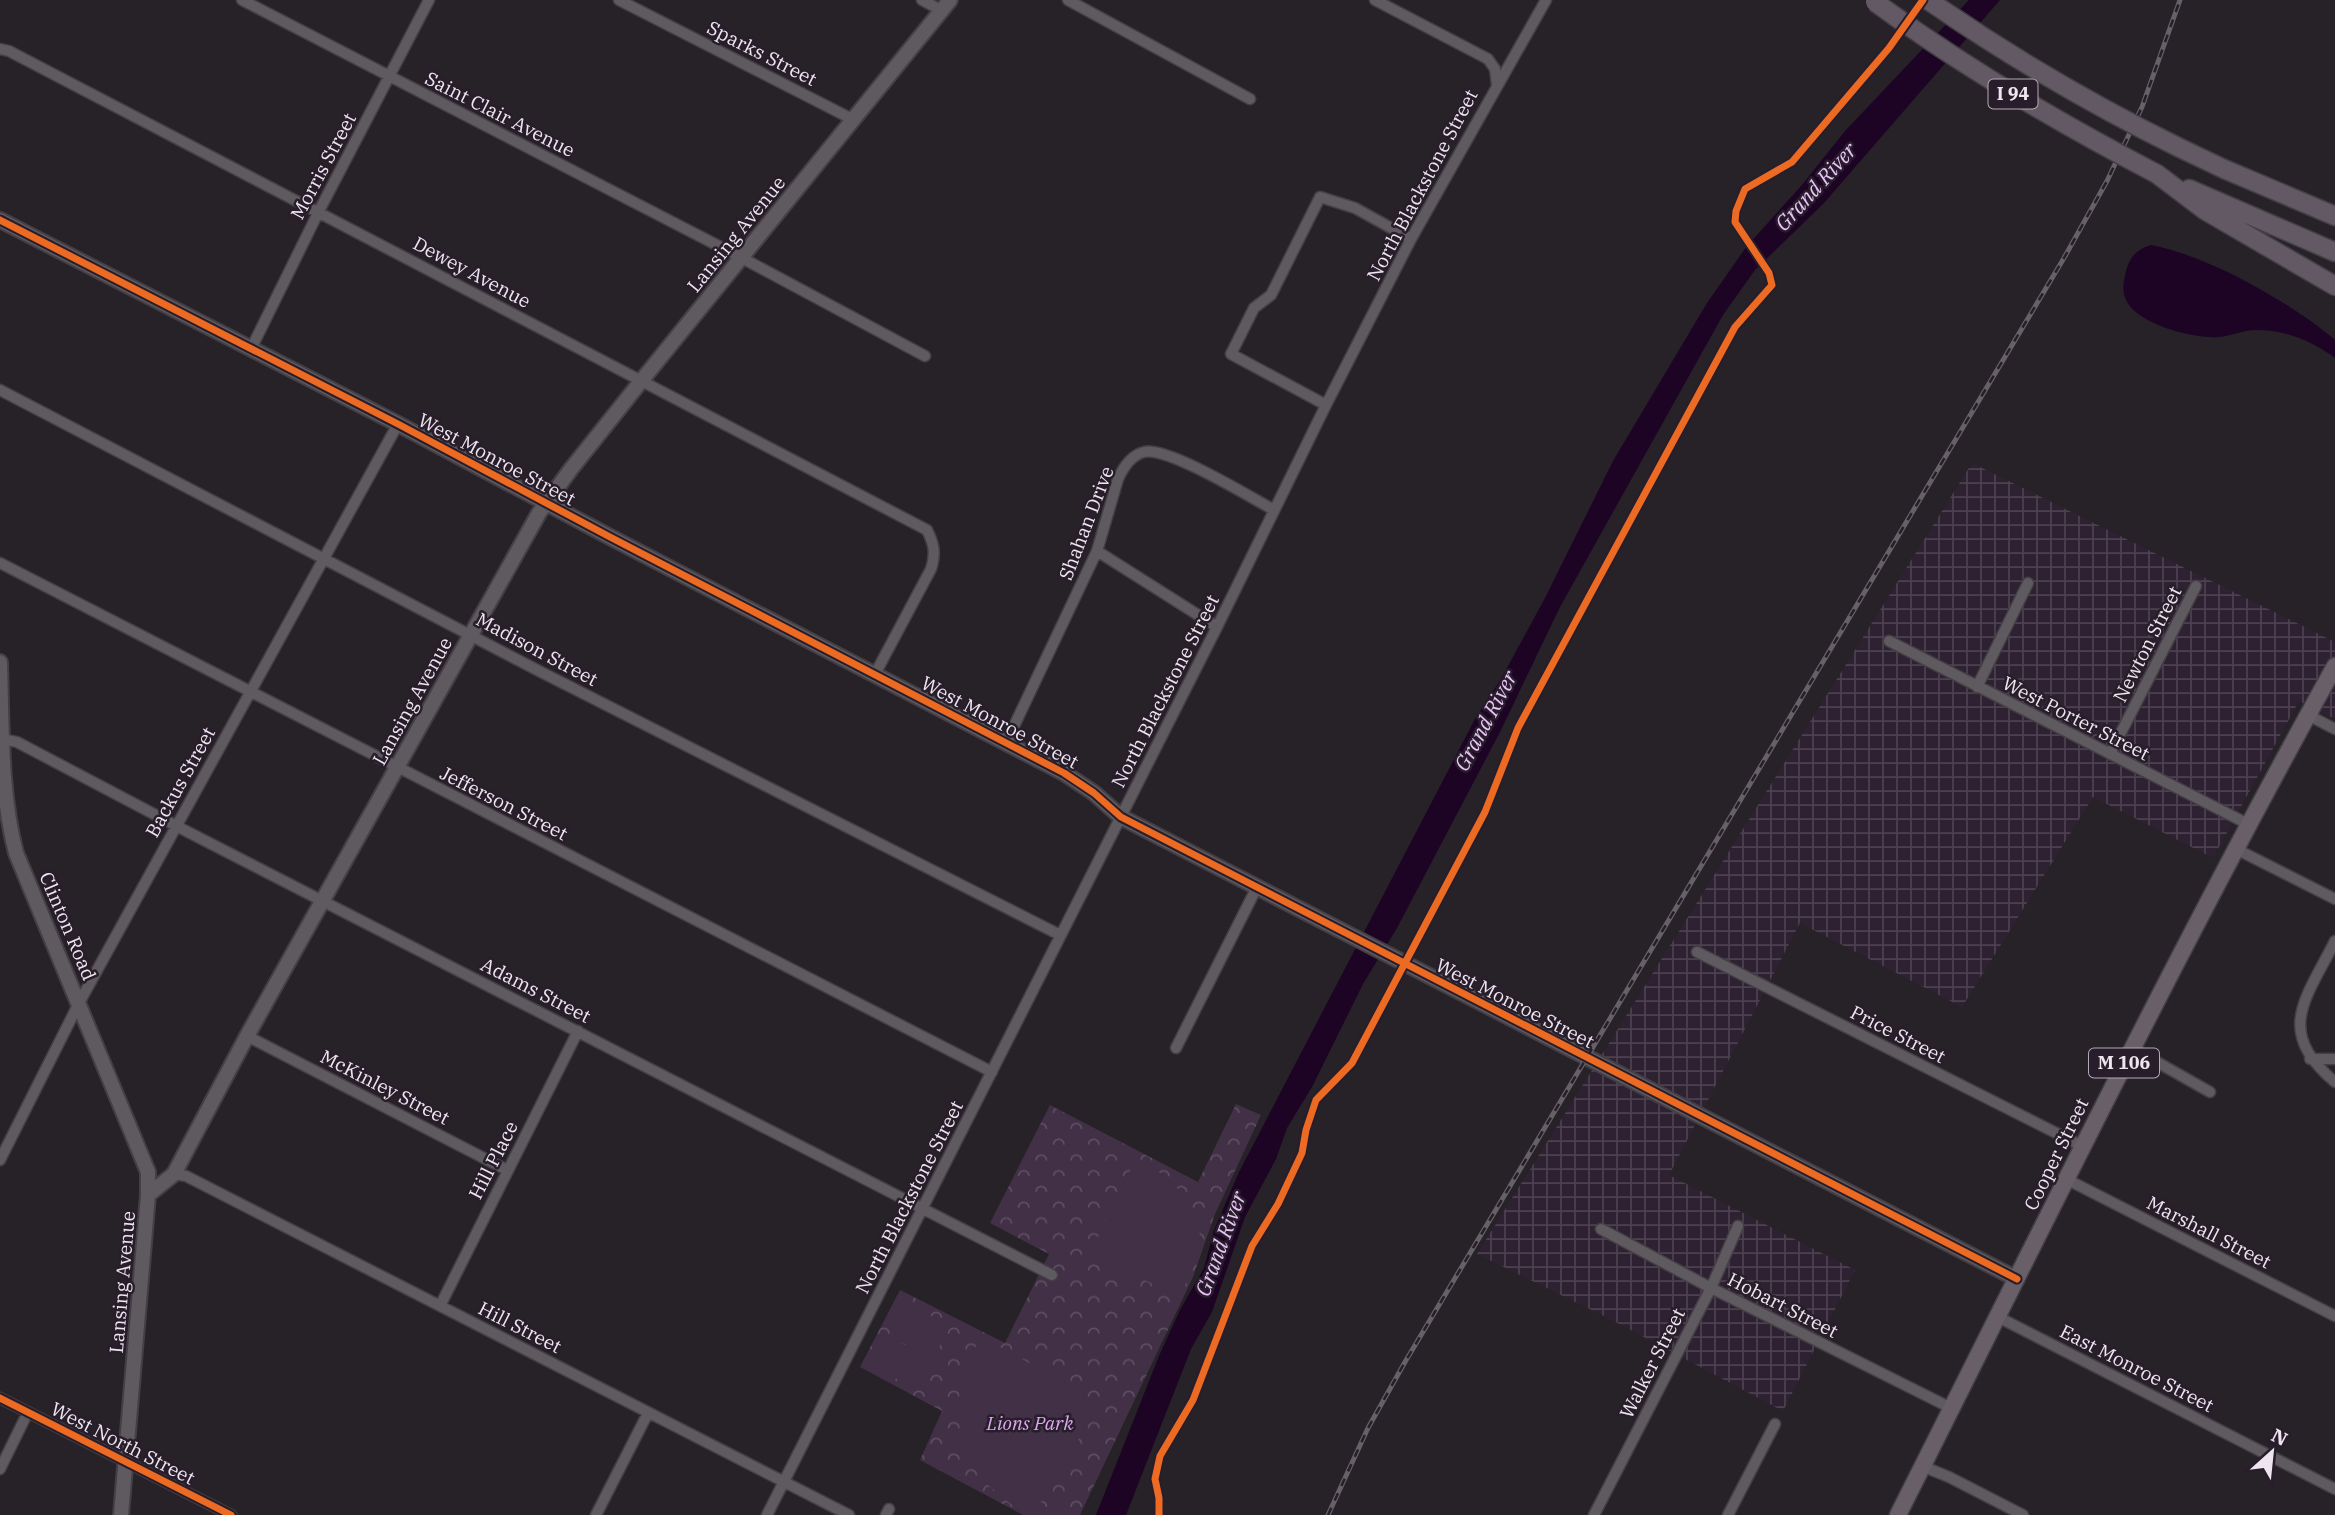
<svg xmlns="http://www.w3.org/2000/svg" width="2335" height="1515" viewBox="0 0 2335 1515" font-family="'IBM Plex Serif',serif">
  <defs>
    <pattern id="industrial-grid" width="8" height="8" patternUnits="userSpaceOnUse" patternTransform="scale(1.75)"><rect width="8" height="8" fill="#2e2132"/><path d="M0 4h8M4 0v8" fill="none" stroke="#4d4150"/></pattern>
    <pattern id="park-crowns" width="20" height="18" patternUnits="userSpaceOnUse" patternTransform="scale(1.75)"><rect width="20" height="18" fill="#423047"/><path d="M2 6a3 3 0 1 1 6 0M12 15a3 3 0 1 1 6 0" fill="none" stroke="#5e4e62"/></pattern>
  </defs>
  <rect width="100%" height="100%" fill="#272128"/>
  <path fill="url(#industrial-grid)" d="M1972 463 2335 642V719L2299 701 2213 858 2093 797 1962 1007 1800 923 1669 1175 1855 1270 1783 1411 1608 1318 1477 1254Z"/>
  <path fill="url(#park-crowns)" d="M1236 1104 1261 1115 1215 1214 1193 1277 1080 1515H1023L920 1460 942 1411 860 1367 900 1290 1005 1343 1049 1254 990 1223 1050 1105 1198 1182Z"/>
  <path fill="#423047" d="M1137 1157C1167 1176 1200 1201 1200 1240 1200 1255 1186 1282 1180 1296L1096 1258 1093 1247Z
    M901 1300 950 1326 936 1353 887 1327Z
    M882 1333 934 1360 918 1390 867 1363Z
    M981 1337 1086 1394 1093 1415 1033 1515C1022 1515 1014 1506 1005 1499 994 1491 981 1479 974 1468 962 1447 956 1406 961 1382 965 1366 973 1351 981 1337Z"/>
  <path fill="#1d0425" d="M1969 0H2000L1824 203 1755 270 1723 315 1560 607 1500 732 1397 928 1363 984 1312 1087 1287 1128 1276 1159 1245 1217 1212 1312 1191 1349 1126 1515H1096L1159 1356 1180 1310 1204 1268 1214 1230 1239 1172 1475 719 1501 679 1545 598 1613 461 1707 303 1747 246 1802 185 1845 131Z
    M2151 245C2209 256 2290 302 2335 340V358C2312 341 2286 330 2256 330 2243 330 2231 336 2219 337 2194 339 2140 325 2127 302 2122 293 2123 285 2125 276 2128 259 2135 250 2151 245Z"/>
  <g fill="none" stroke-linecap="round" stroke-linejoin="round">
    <g stroke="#433f45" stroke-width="13">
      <path id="street" d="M242 0 742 258 925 356
        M619 0 852 119
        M922 0 941 10
        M1068 0 1250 99
        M1375 0 1488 59 1495 69 1497 85
        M0 49 9 51 927 530C934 544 936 553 931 569L875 674
        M251 349 319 211 429 0
        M0 390 541 672 1060 935
        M1326 405 1231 354 1254 308 1271 295 1320 197 1355 208 1411 239
        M1097 551 1217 627
        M0 563 992 1072
        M1889 641 2248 824
        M1977 687 2028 583
        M2308 715 2335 729
        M2 739 17 742 188 832 1052 1275
        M1006 743 1097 551 1118 479C1123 468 1132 455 1144 452 1167 446 1250 497 1274 510
        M2110 754 2196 586
        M2236 849 2335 899
        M2335 941C2306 999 2274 1031 2335 1082
        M1697 952 2084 1147
        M247 1036 507 1170
        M1176 1048 1257 887
        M2132 1048 2210 1092
        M2310 1059H2335
        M0 1160 79 1003 398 424
        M174 1174 186 1176 849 1515
        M2068 1180 2335 1316
        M1601 1229 1711 1288 1951 1408
        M440 1306 578 1031
        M1998 1317 2335 1489
        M0 1398 231 1515
        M1922 1466 1949 1477 2023 1515
        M0 1469 28 1412
        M596 1515 648 1413
        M767 1515 1217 627 1326 405 1411 239 1546 0
        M886 1515 889 1509
        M1594 1515 1711 1288 1738 1226
        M1728 1515 1775 1424"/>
    </g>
    <g stroke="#433f45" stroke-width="18">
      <path id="secondary" d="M0 220 398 424 610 537 1064 773 1094 793 1121 817 2017 1279
        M0 662C2 725 0 792 16 853L148 1172V1195L121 1515
        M148 1195 174 1174 247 1036 539 513 571 469 642 380 950 0"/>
    </g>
    <g stroke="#433f45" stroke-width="19">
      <path id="primary" d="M1898 1515C2041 1231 2180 945 2335 666"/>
    </g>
    <g stroke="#433f45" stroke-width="21">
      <path id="highway" d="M2180 148 2224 169 2335 216
        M2157 174 2206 211 2335 286
        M2189 189 2335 252"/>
    </g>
    <use href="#street" stroke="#5e5a5f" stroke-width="10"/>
    <use href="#secondary" stroke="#5e5a5f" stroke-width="14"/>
    <use href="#primary" stroke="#685f69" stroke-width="16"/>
    <use href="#highway" stroke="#635965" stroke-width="18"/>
    <g stroke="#656166" stroke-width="5">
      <path id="rail" d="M1328 1515 1368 1428 1405 1362 2064 258 2107 181 2142 107 2180 0"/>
    </g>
    <use href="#rail" stroke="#281e2b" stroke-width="2.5" stroke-dasharray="8" stroke-linecap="butt"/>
    <g stroke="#433f45" stroke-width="21" stroke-linecap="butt">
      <path id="highway-bridge" d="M1928 0C2009 56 2092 105 2180 148
        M1875 2C1965 68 2059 123 2157 174"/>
    </g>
    <use href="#highway-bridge" stroke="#635965" stroke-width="18"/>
    <g stroke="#281e2b" stroke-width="11">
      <path id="cycleway" d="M0 220 398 424 610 537 1064 773 1094 793 1121 817 2017 1279
        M0 1398 231 1515
        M1159 1515V1498L1155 1479 1160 1456 1193 1400 1252 1246 1278 1204 1302 1153 1306 1130 1316 1100 1352 1063 1485 812 1518 728 1735 327 1772 285 1769 273 1735 222 1736 211 1745 189 1792 162 1889 48 1923 0"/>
    </g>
    <use href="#cycleway" stroke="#ed6a23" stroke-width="7"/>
  </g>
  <g text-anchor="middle" stroke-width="5" stroke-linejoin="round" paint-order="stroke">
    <g fill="#281e2b" stroke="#b2aab4" stroke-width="2">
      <rect x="1988.5" y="79.5" width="49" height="29" rx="5"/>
      <rect x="2089" y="1048.5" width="70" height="29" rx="5"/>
    </g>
    <g font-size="18" font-weight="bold" fill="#ede6ef">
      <text x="2013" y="100">I 94</text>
      <text x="2124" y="1069">M 106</text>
    </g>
    <g font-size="19" fill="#ede6ef" stroke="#281e2b">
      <text transform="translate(762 53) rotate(27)" y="7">Sparks Street</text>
      <text transform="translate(500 114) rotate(27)" y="7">Saint Clair Avenue</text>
      <text transform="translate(323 166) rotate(-62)" y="7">Morris Street</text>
      <text transform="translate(1422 185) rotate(-62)" y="7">North Blackstone Street</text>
      <text transform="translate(736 234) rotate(-51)" y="7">Lansing Avenue</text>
      <text transform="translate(472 272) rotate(28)" y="7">Dewey Avenue</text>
      <text transform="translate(497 459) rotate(28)" y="7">West Monroe Street</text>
      <text transform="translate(1086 523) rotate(-69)" y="7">Shahan Drive</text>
      <text transform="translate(2147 644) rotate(-63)" y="7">Newton Street</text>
      <text transform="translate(537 649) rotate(28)" y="7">Madison Street</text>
      <text transform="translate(1165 691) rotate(-63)" y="7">North Blackstone Street</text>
      <text transform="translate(412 701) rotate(-61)" y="7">Lansing Avenue</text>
      <text transform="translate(2076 718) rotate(27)" y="7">West Porter Street</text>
      <text transform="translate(1000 722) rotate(28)" y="7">West Monroe Street</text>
      <text transform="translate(180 782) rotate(-61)" y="7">Backus Street</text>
      <text transform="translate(504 803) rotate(27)" y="7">Jefferson Street</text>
      <text transform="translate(68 926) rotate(67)" y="7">Clinton Road</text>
      <text transform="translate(536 990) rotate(27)" y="7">Adams Street</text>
      <text transform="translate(1515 1003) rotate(27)" y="7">West Monroe Street</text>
      <text transform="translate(1898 1034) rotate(27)" y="7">Price Street</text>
      <text transform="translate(385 1087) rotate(27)" y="7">McKinley Street</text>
      <text transform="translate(2056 1154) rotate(-64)" y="7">Cooper Street</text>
      <text transform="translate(493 1160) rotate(-63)" y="7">Hill Place</text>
      <text transform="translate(909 1197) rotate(-63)" y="7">North Blackstone Street</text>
      <text transform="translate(2209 1232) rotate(27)" y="7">Marshall Street</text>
      <text transform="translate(122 1282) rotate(-85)" y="7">Lansing Avenue</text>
      <text transform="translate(1783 1305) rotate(27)" y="7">Hobart Street</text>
      <text transform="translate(520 1327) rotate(27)" y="7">Hill Street</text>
      <text transform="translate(1652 1363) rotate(-63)" y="7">Walker Street</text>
      <text transform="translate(2137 1368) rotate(27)" y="7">East Monroe Street</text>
      <text transform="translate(123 1443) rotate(27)" y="7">West North Street</text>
    </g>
    <g font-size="19" font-style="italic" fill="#dca9ec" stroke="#281e2b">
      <text x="1030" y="1430">Lions Park</text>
    </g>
    <g font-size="21" font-style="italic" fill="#ecc3fa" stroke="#281e2b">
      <text transform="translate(1816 187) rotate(-48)" y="7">Grand River</text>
      <text transform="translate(1486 721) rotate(-62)" y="7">Grand River</text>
      <text transform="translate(1221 1244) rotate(-70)" y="7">Grand River</text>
    </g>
  </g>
  <g transform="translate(2272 1452) rotate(27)" stroke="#281e2b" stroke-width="5" paint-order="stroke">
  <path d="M0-5L12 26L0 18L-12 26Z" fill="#ede6ef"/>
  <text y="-10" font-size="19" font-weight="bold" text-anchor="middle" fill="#ede6ef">N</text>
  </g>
</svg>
